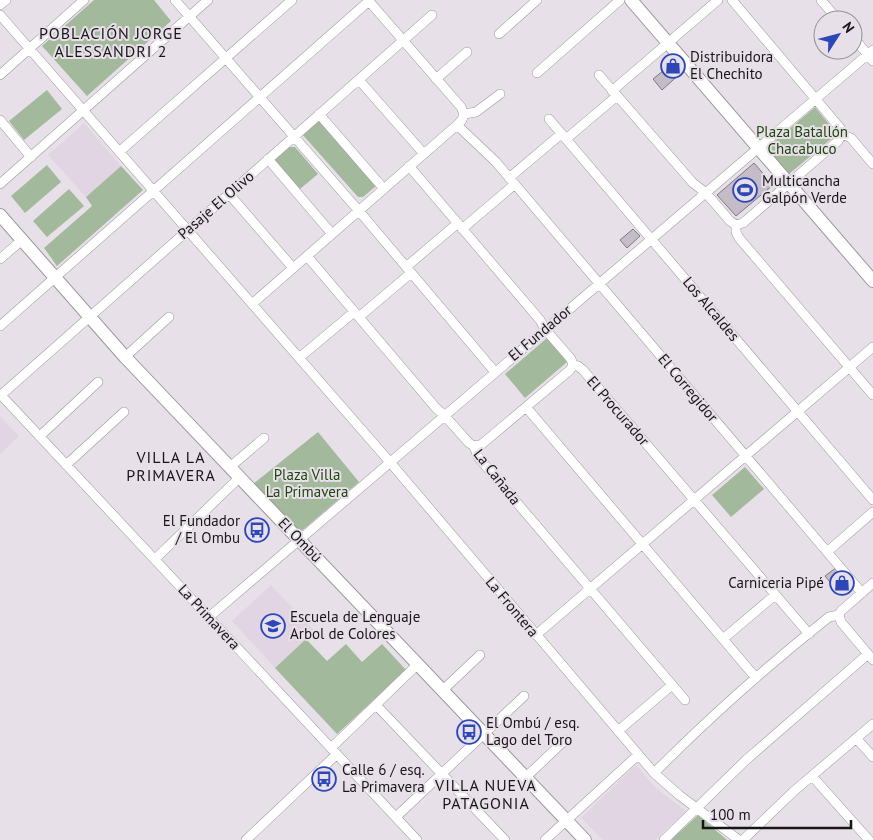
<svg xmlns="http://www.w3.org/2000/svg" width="873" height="840" viewBox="0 0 873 840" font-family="'PT Sans',sans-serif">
  <rect width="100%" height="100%" fill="#e8e0e9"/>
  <path fill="#e1d4e3" d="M84 123 121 166 86 197 48 155Z
    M0 416 19 436 0 454Z
    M271 585 314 631 275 668 232 621Z
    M636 765 656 788 686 811 655 840H603L581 818Z"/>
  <path fill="#a2b99b" d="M94 0H154L171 21 87 96 42 46Z
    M47 90 62 109 24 140 9 121Z
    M815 107 837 134 789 174 767 148Z
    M319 120 376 186 363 197H358L302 134Z
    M289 147H295L318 174 300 189 274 159Z
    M47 165 61 182 25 213 11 196Z
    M121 166 143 190 57 266 44 248 92 206 86 197Z
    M69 189 84 206 47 237 33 221Z
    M547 338 567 362 525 398 505 374Z
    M318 432 359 482 299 533 253 484Z
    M745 467 764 489 731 517 712 495Z
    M306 639 327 661 346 644 362 662 382 644 406 670 337 734 275 668Z
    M698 815 727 840H671Z"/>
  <path fill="#c4bcc6" stroke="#7f7881" d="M675 61 683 71 662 90 653 79Z
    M754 163 773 185 736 216 717 195Z
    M633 229 640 236 627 248 620 240Z
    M837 567 851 584 840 594 825 576Z"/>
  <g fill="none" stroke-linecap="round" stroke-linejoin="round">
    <g stroke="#9c959e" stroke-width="10">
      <path id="street" d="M175 0 359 211 495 372
        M368 0 461 107 464 114
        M732 0 840 128 842 134
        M821 0 838 20
        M0 5 6 0
        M0 15 389 461 654 773 679 795 739 840
        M499 34 537 0
        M853 37 873 61
        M537 73 620 0
        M0 75 84 0
        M599 75 693 183 706 193 730 221 736 225
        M436 79 467 52
        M359 80 424 154
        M612 91 718 0
        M319 114 384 189
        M464 114 476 112 500 94
        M549 119 873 500
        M0 120 31 157
        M457 125 496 162 862 593
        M842 134 851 138 873 164
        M566 139 617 96
        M119 152 292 0
        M268 159 332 234
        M409 166 540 320 545 329 571 359 573 365 578 366 583 370 809 634
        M509 178 561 134
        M0 184 208 0
        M229 194 293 268
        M736 225V232L739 238 873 395
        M736 225 743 223 838 141 842 134
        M462 229 515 184
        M307 256 436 408 444 415 469 443 474 446 478 457 685 700
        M0 259 22 240
        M406 267 458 223
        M252 304 457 125 462 120 464 114
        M359 317 411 273
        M0 326 370 0
        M125 357 169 317
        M299 358 354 312
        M0 394 417 840
        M1 395 432 15
        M526 407 756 678
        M40 436 98 382
        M474 446 482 444 570 370 573 365
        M66 465 124 412
        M230 467 264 438
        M827 552 873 512
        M155 559 240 477
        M839 615 841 622 873 660
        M839 615 841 611 873 583
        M209 617 873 50
        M536 635 873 347
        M723 639 775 595
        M443 690 480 655
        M376 705 505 840
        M618 731 672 685
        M856 738 873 757
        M331 748 418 664
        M654 773C709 718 768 665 829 617L839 615
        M812 776 869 840
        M525 778 565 740
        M396 817 524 696
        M246 840 337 754
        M545 840 638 755
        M664 840 746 760 868 654
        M743 840 794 791 873 724"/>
    </g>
    <g stroke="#9c959e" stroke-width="14">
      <path id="secondary" d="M631 0 873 281
        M0 215 125 357 585 840"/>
    </g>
    <use href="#street" stroke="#fff" stroke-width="9"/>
    <use href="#secondary" stroke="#fff" stroke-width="12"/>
  </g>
  <defs>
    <g id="shop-ring" transform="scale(1.25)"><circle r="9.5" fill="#e8e0e9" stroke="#2d47b8" stroke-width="1.5"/><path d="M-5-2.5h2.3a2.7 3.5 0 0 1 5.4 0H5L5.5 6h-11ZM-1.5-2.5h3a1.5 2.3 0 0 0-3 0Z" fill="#2d47b8"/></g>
    <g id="stadium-ring" transform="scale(1.25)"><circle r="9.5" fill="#e8e0e9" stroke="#2d47b8" stroke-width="1.5"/><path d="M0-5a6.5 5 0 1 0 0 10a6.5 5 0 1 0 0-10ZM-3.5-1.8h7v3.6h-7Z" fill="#2d47b8"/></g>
    <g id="bus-ring" transform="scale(1.25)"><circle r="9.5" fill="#e8e0e9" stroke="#2d47b8" stroke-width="1.5"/><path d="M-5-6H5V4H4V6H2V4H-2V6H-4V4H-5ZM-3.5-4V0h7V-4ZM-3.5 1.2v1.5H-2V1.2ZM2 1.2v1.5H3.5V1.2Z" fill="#2d47b8"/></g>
    <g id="school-ring" transform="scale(1.25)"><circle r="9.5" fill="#e8e0e9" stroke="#2d47b8" stroke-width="1.5"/><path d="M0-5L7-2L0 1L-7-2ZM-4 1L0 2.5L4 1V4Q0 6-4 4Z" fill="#2d47b8"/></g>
  </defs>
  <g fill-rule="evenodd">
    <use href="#shop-ring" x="673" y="66"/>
    <use href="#stadium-ring" x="745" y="190"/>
    <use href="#bus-ring" x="257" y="530"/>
    <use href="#shop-ring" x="842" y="583"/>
    <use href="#school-ring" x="273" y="626"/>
    <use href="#bus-ring" x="469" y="732"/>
    <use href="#bus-ring" x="324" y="779"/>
  </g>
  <g text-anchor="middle" stroke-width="4" stroke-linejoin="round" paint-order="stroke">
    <g font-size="15" fill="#181519" stroke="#e8e0e9" text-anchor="start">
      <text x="690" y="62">Distribuidora<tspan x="690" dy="17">El Chechito</tspan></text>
      <text x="762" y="186">Multicancha<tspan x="762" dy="17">Galpón Verde</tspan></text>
      <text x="240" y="526" text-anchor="end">El Fundador<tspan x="240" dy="17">/ El Ombu</tspan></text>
      <text x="824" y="588" text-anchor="end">Carniceria Pipé</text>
      <text x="290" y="622">Escuela de Lenguaje<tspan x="290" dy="17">Arbol de Colores</tspan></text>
      <text x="486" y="728">El Ombú / esq.<tspan x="486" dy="17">Lago del Toro</tspan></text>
      <text x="342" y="775">Calle 6 / esq.<tspan x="342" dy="17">La Primavera</tspan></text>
    </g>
    <g font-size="15" fill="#1e450e" stroke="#e8e0e9">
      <text x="802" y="137">Plaza Batallón<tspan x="802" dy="17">Chacabuco</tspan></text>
      <text x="307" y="480">Plaza Villa<tspan x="307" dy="17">La Primavera</tspan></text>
    </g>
    <g font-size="15" fill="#181519" stroke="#e8e0e9">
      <text transform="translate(216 205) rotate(-41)" y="5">Pasaje El Olivo</text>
      <text transform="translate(711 309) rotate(50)" y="5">Los Alcaldes</text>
      <text transform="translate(540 333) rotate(-40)" y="5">El Fundador</text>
      <text transform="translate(688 388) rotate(50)" y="5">El Corregidor</text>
      <text transform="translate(618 411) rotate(49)" y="5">El Procurador</text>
      <text transform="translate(497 477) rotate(52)" y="5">La Cañada</text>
      <text transform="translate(300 540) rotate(46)" y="5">El Ombú</text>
      <text transform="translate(512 607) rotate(50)" y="5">La Frontera</text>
      <text transform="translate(209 617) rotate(47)" y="5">La Primavera</text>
    </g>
    <g font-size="16" letter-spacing="1" fill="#181519" stroke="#e8e0e9">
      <text x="111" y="39">POBLACIÓN JORGE<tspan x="111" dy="18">ALESSANDRI 2</tspan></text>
      <text x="171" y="463">VILLA LA<tspan x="171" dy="18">PRIMAVERA</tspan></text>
      <text x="486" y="791">VILLA NUEVA<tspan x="486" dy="18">PATAGONIA</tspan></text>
    </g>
  </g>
  <g transform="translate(838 35) rotate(54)"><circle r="24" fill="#e8e0e9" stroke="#958f96"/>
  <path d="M0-4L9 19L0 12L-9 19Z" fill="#2d47b8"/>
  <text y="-8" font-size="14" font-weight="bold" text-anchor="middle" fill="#181519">N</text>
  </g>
  <path d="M703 820v8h148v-8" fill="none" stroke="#181519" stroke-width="2.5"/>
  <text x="710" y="820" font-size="15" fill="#181519" stroke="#e8e0e9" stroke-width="4" paint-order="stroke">100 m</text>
</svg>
